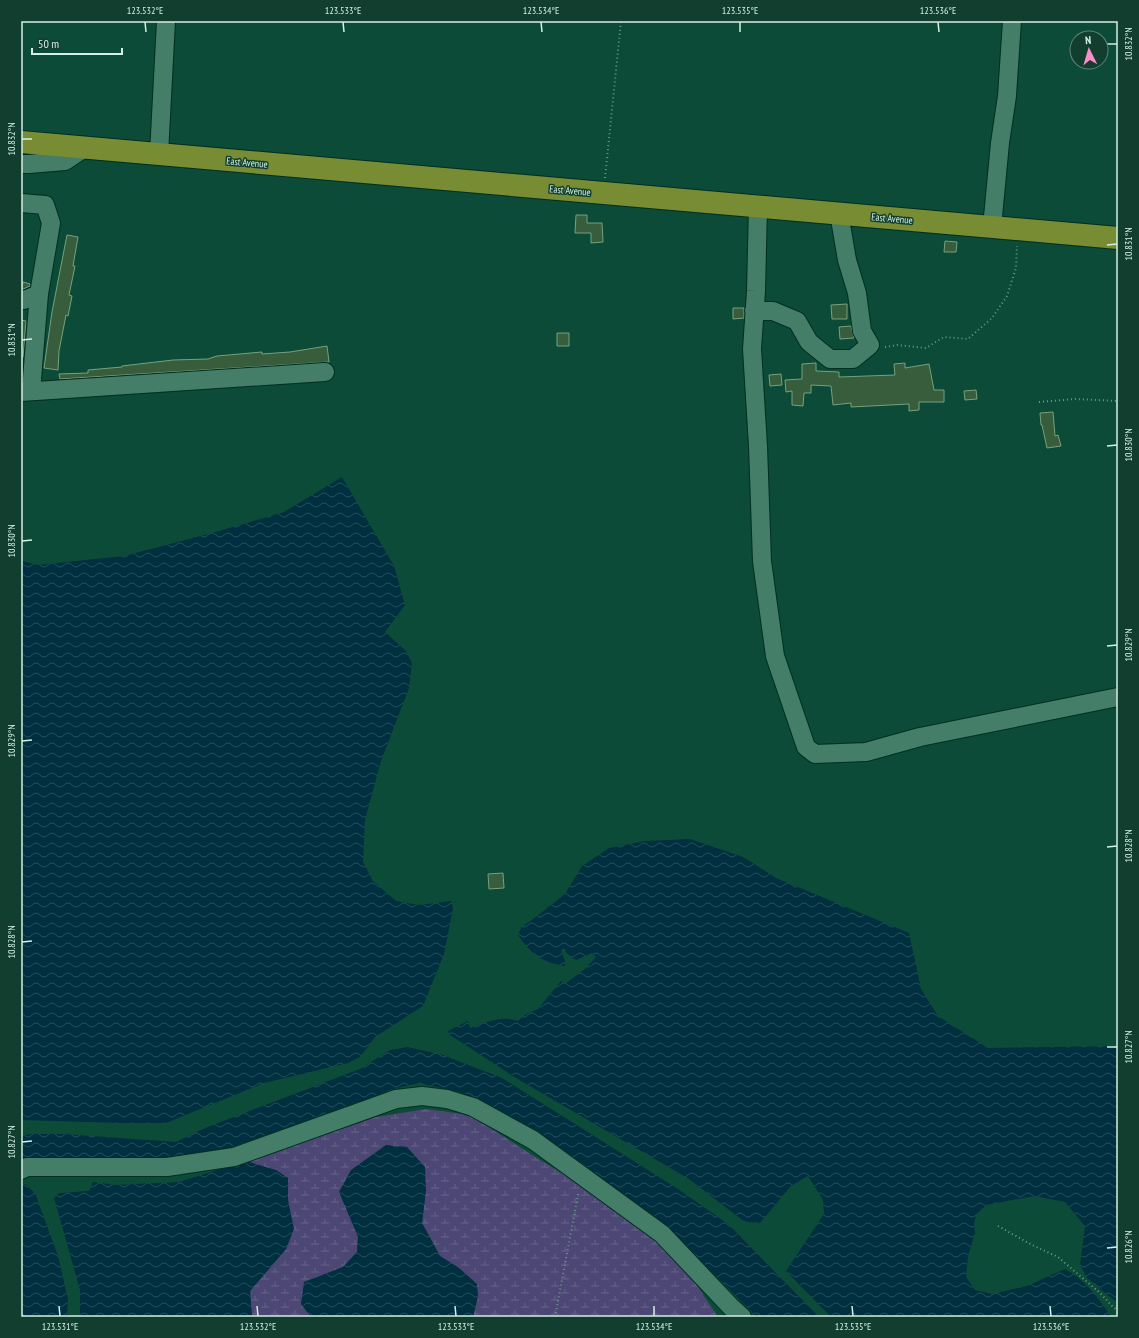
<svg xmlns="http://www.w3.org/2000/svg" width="1139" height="1338" viewBox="0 0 1139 1338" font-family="'PT Sans Narrow',sans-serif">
  <defs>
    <pattern id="wetland-marsh" width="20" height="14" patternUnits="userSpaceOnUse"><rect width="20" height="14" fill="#4c4775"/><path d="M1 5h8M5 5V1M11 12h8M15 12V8" fill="none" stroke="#656288"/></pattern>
    <pattern id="water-waves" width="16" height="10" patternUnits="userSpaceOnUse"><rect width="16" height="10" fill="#002f3f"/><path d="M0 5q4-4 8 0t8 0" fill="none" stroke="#244d5b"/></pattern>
  </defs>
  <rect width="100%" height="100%" fill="#0b4b38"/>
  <path fill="url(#wetland-marsh)" d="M426 1109 470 1115 540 1160 596 1193 650 1232 692 1278 718 1317H473L478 1296 459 1268 440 1256 422 1223 426 1190 358 1237 357 1252 343 1267 328 1274 301 1304 311 1317H252L250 1291 286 1249 288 1200V1178L246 1161 376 1117Z"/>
  <path fill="url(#water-waves)" d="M342 477 394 566 405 605 385 632 406 651 412 663 409 688 381 761 365 820 363 862 373 881 396 901 419 905 451 901 453 908 444 954 423 1006 375 1037 360 1057 348 1063 264 1083 166 1123H123L21 1120V561L38 565 124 556 212 533 284 512Z
    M690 839 743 857 776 878 909 933 921 989 938 1016 988 1048 1118 1046V1299L1115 1301 1087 1278 1080 1265 1085 1226 1065 1202 1035 1196 986 1205 976 1215 974 1224 975 1233 968 1256 966 1277 975 1290 992 1294 1027 1286 1065 1269C1086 1281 1096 1295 1110 1315L1109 1317H831L786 1271 824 1214 823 1200 808 1176 791 1186 760 1223 748 1222 742 1220 689 1179 516 1078 450 1035 448 1031 468 1021 470 1028C485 1023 502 1015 518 1021L525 1015 538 1009 561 981 565 984 586 968 596 957 592 953 576 960 566 954 565 948 561 950 565 961V966C541 962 531 954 518 935L521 928 541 913 565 894 582 866 609 848 645 841Z
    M408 1047 443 1055 502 1078 678 1189 728 1224 819 1317H757L696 1256 647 1212 530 1129 460 1092 419 1083 389 1090 336 1113 183 1164 21 1158V1136L31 1134H64L176 1142 205 1128 360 1069 390 1050Z
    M386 1145 407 1147 425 1167 426 1190 422 1223 440 1256 459 1268 477 1284 478 1296 473 1317H311L301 1304 304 1282 343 1267 357 1252 358 1237 339 1192 351 1170Z
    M246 1161 276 1170 288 1178V1200L294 1229 286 1249 250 1291 252 1317H80V1290L54 1198 59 1193 89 1191 93 1182 115 1185 179 1182Z
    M21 1183 25 1184 35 1193 58 1256 68 1299 67 1317H21Z"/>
  <path fill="#375d3c" stroke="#78a17c" d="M576 215H587V223H602L603 242 591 243V233H575Z
    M67 235 78 237 73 266H75L69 295 72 296 68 316 66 315 59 351 58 370 44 368 52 312Z
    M945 241 957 242 956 252H944Z
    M23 282 30 284V286L21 290Z
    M847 304V319H832L831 305Z
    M733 308H744V318L733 319Z
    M21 320 26 321 23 357H21Z
    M851 326 854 338 840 339 839 327Z
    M557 333H569V346H557Z
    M327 346 329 362 60 379 59 374 88 373V370L122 367V366L173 360 208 359 217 356 262 352V354L290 352Z
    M816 363V371L839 372V377L895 375 894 364 905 363V368L929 364 934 390H944V402H919V410L909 411V404L851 407V403L833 405 831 386 811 385V393H804L803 406 792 405V391L786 392 785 380 802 379V364Z
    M781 374 782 385 770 386 769 375Z
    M976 390 977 399 965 400 964 391Z
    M1053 412 1055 436 1058 435 1061 446 1047 448 1042 425H1041L1040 413Z
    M503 873 504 888 489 889 488 874Z"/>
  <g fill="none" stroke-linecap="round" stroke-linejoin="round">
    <g stroke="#002e20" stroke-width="20">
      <path id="minor" d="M159 154 166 21
        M21 164H29L65 161 86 147
        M21 203 45 205 51 223 39 294 24 300H21
        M758 206 756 291 752 349 758 446 762 561 775 656 806 747 815 754 866 752 920 737 1118 697
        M992 227 1000 143 1007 96 1012 21
        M754 311H773L797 321 809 342 830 359H853L870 345 862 331 857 293 847 260 839 213
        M31 391 39 294
        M21 392 325 372
        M21 1170 27 1167H167L234 1157 396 1099 422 1096 447 1099 473 1107 533 1140 662 1234 731 1307 742 1317"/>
    </g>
    <g stroke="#002e20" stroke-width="24">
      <path id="major" d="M21 142 1118 238"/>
    </g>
    <path stroke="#6b9a8b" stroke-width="2" stroke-dasharray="1 3" stroke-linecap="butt" d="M605 178 621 21
      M885 347 897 345 926 348 944 337 968 339 992 318 1007 296 1016 268 1017 246
      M1039 402 1075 399 1118 401
      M998 1226 1034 1246 1058 1257 1100 1293 1114 1308 1118 1310
      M555 1317 578 1195 580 1193"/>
    <use href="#minor" stroke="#447d68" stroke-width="18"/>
    <use href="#major" stroke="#788c34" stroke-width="22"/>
  </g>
  <path fill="none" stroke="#d3f0e4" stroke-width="1.5" d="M145 22 146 32M343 22 344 32M541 22 542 32M740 22V32M938 22 939 32M1107 44H1117M22 139H32M1107 245 1117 244M22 340 32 339M1107 446 1117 445M22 541 32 540M1107 646 1117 645M22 741 32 740M1107 847 1117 846M22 942 32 941M1107 1047H1117M22 1142 32 1141M1107 1248 1117 1247M59 1306 60 1316M257 1306 258 1316M455 1306 456 1316M654 1306V1316M852 1306 853 1316M1050 1306 1051 1316"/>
  <g text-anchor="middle" stroke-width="3" stroke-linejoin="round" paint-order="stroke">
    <g font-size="10" fill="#d3f0e4" stroke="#113e2f">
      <text transform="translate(247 162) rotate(5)" y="4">East Avenue</text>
      <text transform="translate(570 190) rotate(5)" y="4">East Avenue</text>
      <text transform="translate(892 218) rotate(5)" y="4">East Avenue</text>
    </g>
  </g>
  <rect width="1139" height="1338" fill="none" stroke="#113e2f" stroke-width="44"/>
  <g transform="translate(1089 50) rotate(355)"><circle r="19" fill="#113e2f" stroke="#5f8577"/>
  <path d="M0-3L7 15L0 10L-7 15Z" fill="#f98fc8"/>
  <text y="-6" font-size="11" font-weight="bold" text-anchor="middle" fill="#d3f0e4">N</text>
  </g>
  <path d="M32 48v6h90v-6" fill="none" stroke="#d3f0e4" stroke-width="2"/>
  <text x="38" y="48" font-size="12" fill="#d3f0e4" stroke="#113e2f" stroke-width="3" paint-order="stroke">50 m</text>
  <rect x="22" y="22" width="1095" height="1294" fill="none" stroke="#d3f0e4" stroke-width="1.5"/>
  <g font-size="10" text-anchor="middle" fill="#d3f0e4">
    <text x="145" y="14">123.532°E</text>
    <text x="343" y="14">123.533°E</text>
    <text x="541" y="14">123.534°E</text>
    <text x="740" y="14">123.535°E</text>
    <text x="938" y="14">123.536°E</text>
    <text transform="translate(1128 44) rotate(-90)" y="4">10.832°N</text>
    <text transform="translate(11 139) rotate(-90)" y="4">10.832°N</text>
    <text transform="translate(1128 244) rotate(-90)" y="4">10.831°N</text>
    <text transform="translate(11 340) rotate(-90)" y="4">10.831°N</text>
    <text transform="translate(1128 445) rotate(-90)" y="4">10.830°N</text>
    <text transform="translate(11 541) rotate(-90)" y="4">10.830°N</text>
    <text transform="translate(1128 645) rotate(-90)" y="4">10.829°N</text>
    <text transform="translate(11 741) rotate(-90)" y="4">10.829°N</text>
    <text transform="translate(1128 846) rotate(-90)" y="4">10.828°N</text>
    <text transform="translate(11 942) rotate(-90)" y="4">10.828°N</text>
    <text transform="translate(1128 1047) rotate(-90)" y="4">10.827°N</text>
    <text transform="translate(11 1142) rotate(-90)" y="4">10.827°N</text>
    <text transform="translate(1128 1247) rotate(-90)" y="4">10.826°N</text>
    <text x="60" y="1330">123.531°E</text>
    <text x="258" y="1330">123.532°E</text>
    <text x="456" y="1330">123.533°E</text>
    <text x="654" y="1330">123.534°E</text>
    <text x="853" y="1330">123.535°E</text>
    <text x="1051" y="1330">123.536°E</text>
  </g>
</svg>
